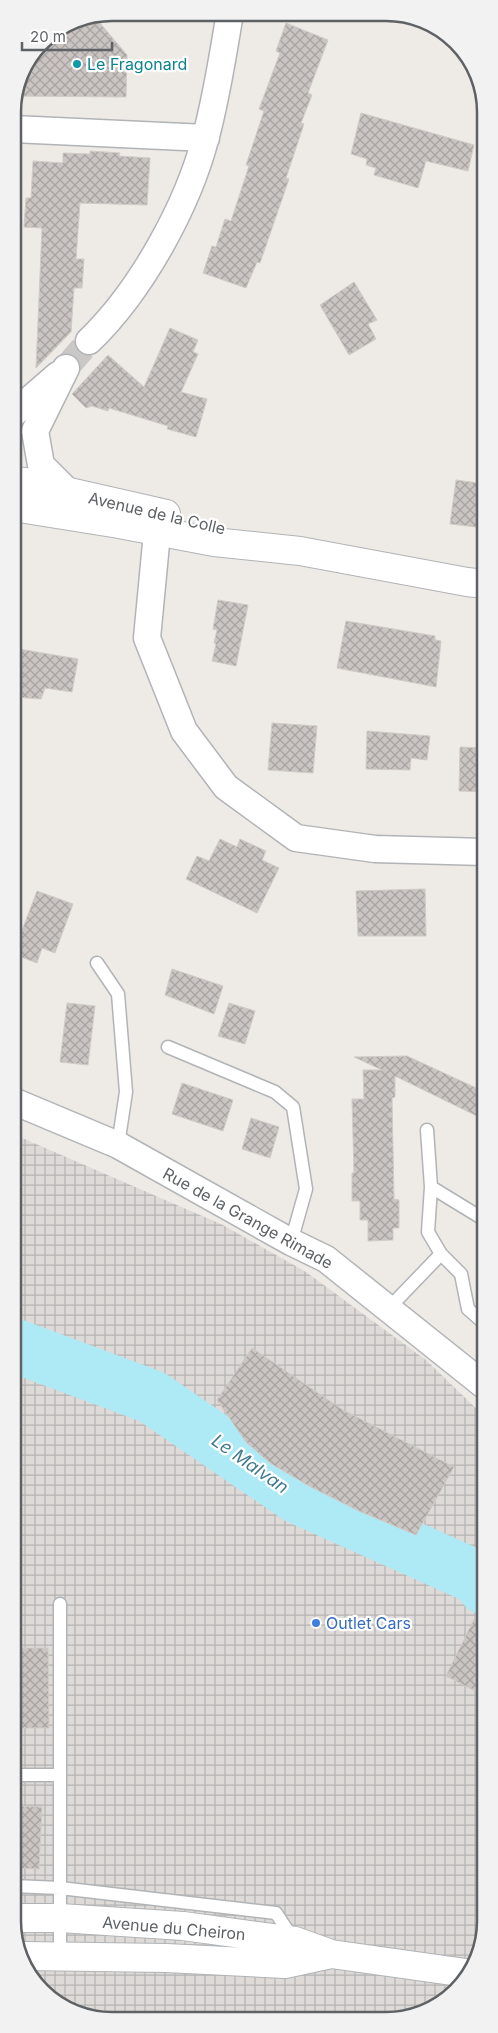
<svg xmlns="http://www.w3.org/2000/svg" width="498" height="2033" viewBox="0 0 498 2033" font-family="Inter,sans-serif">
  <defs>
    <pattern id="industrial-grid" width="8" height="8" patternUnits="userSpaceOnUse" patternTransform="scale(1.25)"><rect width="8" height="8" fill="#dddad8"/><path d="M0 4h8M4 0v8" fill="none" stroke="#b6b4b3"/></pattern>
    <pattern id="building-cross-hatch" width="8" height="8" patternUnits="userSpaceOnUse" patternTransform="scale(1.25)"><rect width="8" height="8" fill="#cac5c2"/><path d="M0 0l8 8M0 8l8-8" fill="none" stroke="#a7a3a1"/></pattern>
  </defs>
  <rect width="100%" height="100%" fill="#eeeae6"/>
  <path fill="url(#industrial-grid)" d="M13 1134 223 1225 306 1272 426 1360 485 1417V1927L461 1987 435 2007 399 2020 93 2019 42 1991 13 1934Z"/>
  <g fill="none" stroke-linecap="round" stroke-linejoin="round">
    <path stroke="#aee9f6" stroke-width="54" d="M13 1345 152 1397 298 1497 478 1578 485 1588"/>
  </g>
  <path fill="url(#building-cross-hatch)" stroke="#d2cbc5" d="M94 16 127 55 126 97 15 96 20 74 42 42 74 20Z
    M286 23 328 40 308 93 312 95 301 123 304 124 286 178 289 179 260 263 257 262 246 288 203 273 212 246 216 247 225 219 231 221 249 166 246 165 264 111 259 109 280 53 276 51Z
    M361 113 474 145 468 171 426 161 418 188 374 175 376 168 366 165 367 159 351 154Z
    M90 151 120 153 119 156 150 158 147 205 80 203 76 259H84L82 288H74L71 332 36 368 42 228 24 227 26 198H31L33 161 63 163V153L90 154Z
    M354 282 377 320 368 324 376 339 349 355 320 305Z
    M170 328 198 340 193 352 198 354 181 392 207 399 196 437 167 429 168 426 109 408 108 411 92 406 86 408 72 394 108 355 144 387Z
    M456 480 485 484V528L450 524Z
    M218 600 248 605 236 666 212 661 216 644 214 643 217 630 213 629Z
    M346 621 435 636V640L441 641 436 687 337 668Z
    M19 649 78 659 72 692 45 688 41 699 15 697 13 676Z
    M272 723 317 726 313 773 268 770Z
    M367 731 430 736 427 760 411 758 410 770 366 769Z
    M460 747 485 748V792L459 791Z
    M220 839 237 847 240 839 266 851 262 860 279 868 257 913 186 879 197 856 209 861Z
    M425 889 426 936H358L356 891Z
    M37 891 73 904 55 953 42 948 37 963 13 954Z
    M172 969 223 986 214 1014 165 995Z
    M67 1003 95 1006 88 1065 60 1062Z
    M229 1003 255 1011 245 1044 218 1036Z
    M407 1056 485 1092V1120L395 1076V1097L392 1098 394 1199 399 1200V1228H393V1240L368 1241V1220H360V1201H352V1173H354L352 1099H364L363 1070H382L354 1057Z
    M182 1083 233 1100 223 1131 172 1114Z
    M251 1118 279 1127 270 1158 242 1149Z
    M252 1348 343 1410 454 1467 416 1535 359 1511 309 1486 270 1463 246 1442 217 1400Z
    M485 1597V1696L446 1676Z
    M13 1648H48L49 1728H13Z
    M13 1806 42 1807 39 1869 13 1868Z"/>
  <g fill="none" stroke-linecap="round" stroke-linejoin="round">
    <path stroke="#cac8c6" stroke-width="26" stroke-dasharray="26 13" stroke-linecap="butt" d="M66 368 89 341"/>
    <g stroke="#b1b4b7" stroke-width="15">
      <path id="lane" d="M97 963 118 994 126 1092 118 1145
        M168 1047 275 1092 293 1107 306 1189 291 1242
        M427 1130 431 1187
        M441 1254 461 1274 468 1309 485 1324
        M388 1309 441 1254 428 1232 431 1187 485 1220
        M60 1604V1956
        M13 1775H59
        M13 1886 60 1888 276 1913 293 1939"/>
    </g>
    <g stroke="#b1b4b7" stroke-width="29">
      <path id="street" d="M13 129 206 138
        M89 341C141 291 188 206 206 136 217 95 223 54 230 13
        M66 368 35 431 41 465 68 492
        M13 414 58 375
        M159 512 147 638 184 731 226 787 296 838 375 849 485 852
        M13 1101 118 1145 291 1242 326 1259 485 1386"/>
    </g>
    <g stroke="#b0b4b7" stroke-width="30">
      <path id="secondary" d="M13 481 25 482 166 514
        M13 507 119 524 214 542 300 551 467 582 485 584
        M13 1918H60L183 1926 295 1941 331 1954 466 1973
        M24 1956 166 1958 285 1964 331 1954"/>
    </g>
    <use href="#lane" stroke="#fff" stroke-width="12"/>
    <use href="#street" stroke="#fff" stroke-width="26"/>
    <use href="#secondary" stroke="#fff" stroke-width="28"/>
  </g>
  <circle fill="#0f9aa8" stroke="#fff" stroke-width="2" cx="77" cy="64" r="5"/>
  <circle fill="#3f7fe0" stroke="#fff" stroke-width="2" cx="316" cy="1623" r="5"/>
  <g text-anchor="middle" stroke-width="4.5" stroke-linejoin="round" paint-order="stroke">
    <g font-size="16" fill="#0d838f" stroke="#fff" text-anchor="start">
      <text x="87" y="70">Le Fragonard</text>
    </g>
    <g font-size="16" fill="#5e6265" stroke="#fff">
      <text transform="translate(157 513) rotate(13)" y="6">Avenue de la Colle</text>
      <text transform="translate(248 1218) rotate(29)" y="6">Rue de la Grange Rimade</text>
      <text transform="translate(174 1928) rotate(5)" y="6">Avenue du Cheiron</text>
    </g>
    <g font-size="16" fill="#366cbe" stroke="#fff" text-anchor="start">
      <text x="326" y="1629">Outlet Cars</text>
    </g>
    <g font-size="18" font-style="italic" fill="#427a8e" stroke="#fff">
      <text transform="translate(250 1464) rotate(35)" y="6">Le Malvan</text>
    </g>
  </g>
  <path d="M0 0H498V2033H0ZM112 21H386A91 91 0 0 1 477 112V1921A91 91 0 0 1 386 2012H112A91 91 0 0 1 21 1921V112A91 91 0 0 1 112 21Z" fill="#f2f2f3" fill-rule="evenodd"/>
  <path fill="none" stroke="#5e6265" stroke-width="2.5" d="M112 21H386A91 91 0 0 1 477 112V1921A91 91 0 0 1 386 2012H112A91 91 0 0 1 21 1921V112A91 91 0 0 1 112 21Z"/>
  <path d="M22 42v8h90v-8" fill="none" stroke="#5e6265" stroke-width="2.5"/>
  <text x="30" y="42" font-size="15" fill="#5e6265" stroke="#ffffff" stroke-width="4" paint-order="stroke">20 m</text>
</svg>
